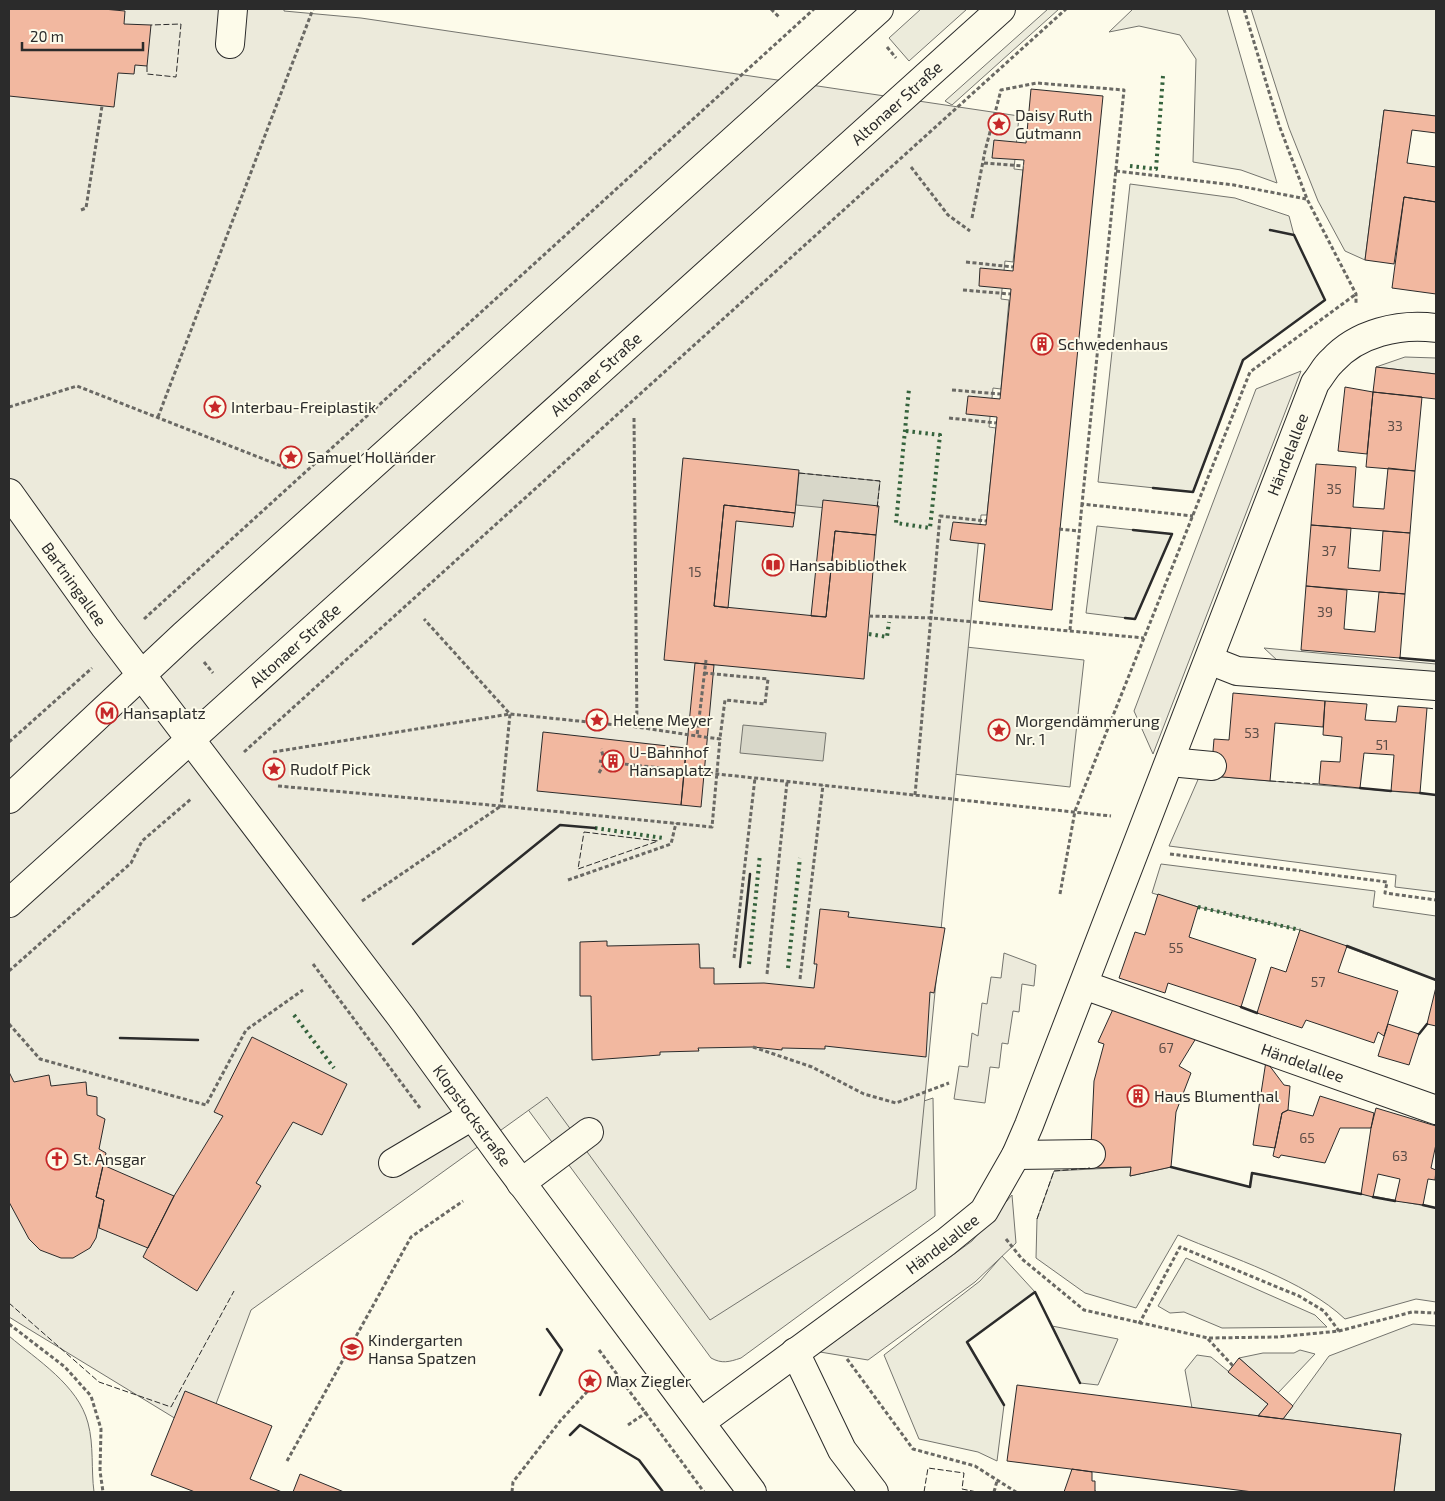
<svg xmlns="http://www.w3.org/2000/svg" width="1445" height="1501" viewBox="0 0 1445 1501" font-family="'Exo 2',sans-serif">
  <rect width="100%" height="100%" fill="#fdfbea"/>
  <path fill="#ecebdb" stroke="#74746e" d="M921 9H967L909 61 889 38Z
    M1048 9H1059L952 105 945 101Z
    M1133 9H1227L1277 183 1241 170 1193 162 1196 59 1180 35 1139 26 1109 32Z
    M1251 9H1436V116L1384 110 1365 260 1345 251 1318 201 1289 128Z
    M1130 184 1235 198 1289 216 1294 235 1325 300 1243 360 1193 492 1098 482Z
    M1405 357 1436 358V374L1376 367Z
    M1097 526 1172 534 1135 619 1086 613Z
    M957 646 1084 660 1070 787 944 773Z
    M1264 648 1436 664V676L1278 661Z
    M1200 775 1436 795V892L1395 887 1396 875 1169 846Z
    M1161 864 1375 891 1373 907 1436 916V980L1300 930 1198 907 1152 893Z
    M451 1005 903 1108 933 1098 935 1216 741 1358C729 1362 722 1364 711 1358Z
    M1131 1167 1130 1176 1171 1167 1249 1187 1252 1173 1436 1208V1302L1416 1299 1345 1319C1304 1280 1231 1258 1178 1235L1136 1308 1085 1293 1036 1258 1037 1219 1054 1171Z
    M1002 1256 1035 1292 967 1342 1004 1405 997 1461 978 1452 919 1439 884 1355 980 1281Z
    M1186 1258 1315 1315 1327 1327 1222 1328 1184 1312 1170 1313 1158 1306Z
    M1413 1324 1436 1326V1492H1394L1401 1434 1283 1419 1329 1356Z
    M1052 1326 1118 1339 1098 1385 1080 1383Z
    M9 1336C37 1360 78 1385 88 1423 94 1445 91 1470 94 1492H9Z
    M1300 1350 1315 1354 1278 1393 1239 1358 1263 1353H1294Z
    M1197 1355 1211 1357 1268 1404 1258 1416 1192 1408 1185 1370Z"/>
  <path fill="#eceadb" stroke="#74746e" d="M9 9H284V11L361 18 1019 116 1014 169 1023 170 1013 262 1005 261 1001 299 1009 300 1001 389 993 388 989 427 996 428 987 515H981L916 1189 710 1320 547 1097 251 1310 204 1436 9 1317Z
    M1301 371 1153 754 1134 711 1256 389Z
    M1004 953 1036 965 1034 986 1022 984 1019 1012 1013 1011 1008 1044 1002 1043 999 1068 990 1067 985 1103 954 1099 959 1066 968 1067 972 1033 978 1036 982 1003 987 1004 991 977 1001 978Z
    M1012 1195 1016 1243 975 1282 868 1360 820 1352 972 1241Z"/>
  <path fill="#d8d7c9" stroke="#74746e" d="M799 473 880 481 874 535 857 511 796 505Z
    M743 725 826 733 823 761 740 753Z"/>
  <path fill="#f2b8a0" stroke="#2b2b2b" d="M9 9H103L125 11 124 24 151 25 147 66 135 65 134 74 118 73 114 107 9 96Z
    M1031 89 1103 96 1052 610 979 601 985 544 950 540 953 522 986 525 997 417 966 414 968 396 1000 399 1011 289 979 286 980 268 1013 271 1024 160 992 158 994 140 1026 143Z
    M1384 110 1436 116V133L1412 130 1407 163 1436 167V202L1404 197 1394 264 1365 260Z
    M1404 197 1436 202V294L1392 288Z
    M1376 367 1436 374V399L1373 392Z
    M1345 387 1373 392 1367 454 1338 451Z
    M1373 392 1422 397 1415 471 1366 467Z
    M683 458 799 470 795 513 724 505 714 606 826 617 835 531 876 535 864 679 664 660Z
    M1316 464 1356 467 1353 507 1384 509 1388 468 1415 471 1410 533 1311 525Z
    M823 500 879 506 876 535 835 531 826 617 811 616Z
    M724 505 795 513 793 527 736 521 728 608 714 606Z
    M1311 525 1351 528 1348 568 1380 571 1383 531 1410 533 1405 594 1306 586Z
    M1306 586 1347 590 1344 629 1375 632 1379 592 1405 594 1400 658 1301 650Z
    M695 663 714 665 701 807 681 805Z
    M1233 693 1325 701 1323 727 1275 723 1270 781 1211 776 1214 739 1229 740Z
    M1325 701 1367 704 1365 720 1396 722 1398 706 1427 708 1420 793 1391 791 1394 755 1364 753 1360 788 1319 784 1321 761 1340 762 1342 737 1323 735Z
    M543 732 686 748 681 805 537 791Z
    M1158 894 1198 907 1189 937 1256 959 1241 1007 1168 983 1165 993 1119 978 1135 932 1145 935Z
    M820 909 849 912 848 917 945 928 934 993 930 992 926 1057 825 1046V1049L782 1048V1050L753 1047 698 1048 699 1051 660 1052V1055L592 1060 591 996H580V942L607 941V946L699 944 700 968H714V984L764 983 814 988 817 964H814Z
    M1300 930 1347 946 1338 972 1398 991 1384 1036 1378 1032 1374 1043 1306 1020 1302 1028 1257 1013 1271 967 1286 972Z
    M1436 987V1026L1427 1024Z
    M1114 1007 1198 1035 1179 1066 1191 1073 1176 1112 1171 1167 1130 1176 1131 1167 1090 1168 1094 1081 1104 1044 1098 1042Z
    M1388 1024 1419 1034 1409 1065 1378 1056Z
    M252 1037 347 1084 322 1135 293 1122 256 1183 261 1186 197 1291 143 1257 174 1196 223 1116 214 1112Z
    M1266 1061 1284 1085 1290 1086 1288 1110 1282 1113 1275 1148 1253 1145Z
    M9 1072 14 1082 49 1075 51 1086 86 1082 87 1095 97 1097V1115L105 1119 99 1149 106 1153 96 1197 104 1200 96 1238 90 1248 73 1258H61L40 1250 29 1239 9 1202Z
    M1320 1096 1374 1113 1371 1128H1340L1325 1163 1281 1155 1279 1158 1273 1156 1282 1113 1288 1110 1313 1116Z
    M1376 1108 1436 1126V1144L1431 1168 1436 1170 1435 1180 1428 1179 1423 1205 1395 1201 1400 1179 1378 1174 1373 1197 1361 1194 1371 1128Z
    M103 1165 174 1196 148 1248 99 1228 104 1200 96 1197Z
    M1239 1358 1293 1406 1283 1419 1258 1416 1268 1404 1228 1372Z
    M1017 1385 1401 1434 1394 1492H1253L1007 1461Z
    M185 1391 272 1426 250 1479 282 1492H195L151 1475Z
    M1072 1469 1092 1472V1481H1095V1491L1098 1492H1064Z
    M300 1474 344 1492H293Z"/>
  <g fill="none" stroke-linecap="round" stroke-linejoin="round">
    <g stroke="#2b2b2b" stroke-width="30">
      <g id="minor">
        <path d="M230 44 233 9"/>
        <path id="s1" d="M9 493 105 627 401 1017 500 1154 752 1492"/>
        <path d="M1209 660 1237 671 1436 686"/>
        <path d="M1170 762 1212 766"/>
        <path id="s2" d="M1084 985 1436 1110"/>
        <path d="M1016 1155 1091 1154"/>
        <path d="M393 1163 472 1116"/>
        <path d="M521 1183 589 1132"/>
        <path d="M795 1352 842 1450 874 1492"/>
        <path id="s3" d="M701 1422 946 1242 984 1211 1016 1155 1029 1125 1315 383C1321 376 1325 367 1332 361 1357 333 1400 323 1436 328"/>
      </g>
    </g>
    <g stroke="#2b2b2b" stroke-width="30">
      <g id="major">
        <path d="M9 799 184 635 879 9"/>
        <path id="s4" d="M9 903 1001 9"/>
      </g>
    </g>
    <path stroke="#6a6964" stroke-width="3" stroke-dasharray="4 2.5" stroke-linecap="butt" d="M771 9 780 18
      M1244 9 1279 125 1307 199 1356 294V303
      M115 10V9
      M887 47 896 58
      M984 163 1024 166
      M911 167 948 215 970 231
      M1116 171 1234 185 1306 199
      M81 210 86 208 102 106
      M972 218 985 151 1001 90 1037 83 1124 90 1082 504 1193 516
      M966 262 1013 267
      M963 290 1010 294
      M952 390 1000 394
      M9 407 77 386 289 469
      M158 417 313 9
      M634 418 637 727
      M949 418 996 423
      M1059 529 1079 531
      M869 616 932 618 1144 638
      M144 619 814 9
      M1070 630 1082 504
      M204 662 213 673
      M704 673 768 679 765 704 725 700 720 738
      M9 742 92 668
      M244 752 1066 9
      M273 752 510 714 637 727 697 736
      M599 761 605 762 601 749
      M599 773 605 762 1111 816
      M278 786 501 806 510 714 424 619
      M915 795 940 516 986 521
      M1170 854 1387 882 1385 893 1436 900
      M568 880 671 844 676 823
      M1060 894 1075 811 1250 372 1356 294
      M362 901 501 806 712 827 720 739 697 736 706 660
      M734 958 755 778
      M313 964 420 1108
      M9 971 131 863 142 841 191 799
      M767 974 787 782
      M800 979 823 785
      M9 1024 40 1059 206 1105 246 1030 303 990
      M753 1047 812 1067 864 1094 896 1103 949 1083
      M1006 1239 1022 1259 1084 1310 1208 1338 1277 1337 1339 1331 1412 1312 1436 1313
      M9 1324 65 1367 91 1396 101 1429 100 1471 103 1492
      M1139 1324 1180 1247 1299 1296 1324 1311 1339 1331
      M1208 1339 1233 1366
      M599 1350 704 1492
      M847 1359 913 1449 975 1466 1016 1492
      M628 1425 647 1412
      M287 1461 411 1237 463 1201
      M512 1492 513 1482 561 1420 597 1381
      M994 1492 997 1481"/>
    <use href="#minor" stroke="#fdfbea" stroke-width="28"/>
    <use href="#major" stroke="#fdfbea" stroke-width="28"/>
    <path stroke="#34623c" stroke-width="4" stroke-dasharray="2.5 4" stroke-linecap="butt" d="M1130 166 1156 169 1163 76
      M906 431 940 435 930 528 896 523 909 389
      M869 634 887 637 889 622
      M595 828 663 838
      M1198 907 1300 930
      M749 964 760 854
      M788 968 800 858
      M294 1015 334 1068"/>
    <path stroke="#2b2b2b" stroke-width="1" stroke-dasharray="6 2.5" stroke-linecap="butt" d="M147 66V74L176 77 181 24 151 25
      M799 473 880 481 877 509
      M1427 708 1436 709
      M1270 781 1319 784
      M584 832 658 841 578 869Z
      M1037 1219 1054 1171 1090 1168
      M9 1303 99 1382 171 1407 234 1291
      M924 1492 928 1468 964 1473 962 1489 977 1492"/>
    <path stroke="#2b2b2b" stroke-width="2.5" d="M1153 488 1193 492 1243 360 1325 300 1294 235 1270 230
      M1125 618 1135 619 1172 534 1133 530
      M1400 658 1436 661
      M1360 788 1391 791
      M1420 793 1436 795
      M413 944 560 825 595 828
      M1347 946 1436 980
      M740 967 750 874
      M1241 1007 1257 1013
      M1419 1034 1427 1024
      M120 1038 198 1040
      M1171 1167 1250 1187 1252 1173 1361 1194
      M1373 1197 1395 1201
      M1423 1205 1436 1208
      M540 1395 562 1350 547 1329
      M1004 1405 967 1342 1035 1292 1080 1383
      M570 1435 580 1425 639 1460 663 1492"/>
  </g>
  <defs>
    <g id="sight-ring" transform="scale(1.125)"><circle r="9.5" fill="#fdfbea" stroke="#c62828" stroke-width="1.5"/><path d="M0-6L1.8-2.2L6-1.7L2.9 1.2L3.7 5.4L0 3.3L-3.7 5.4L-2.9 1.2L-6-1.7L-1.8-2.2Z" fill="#c62828"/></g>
    <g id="building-ring" transform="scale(1.125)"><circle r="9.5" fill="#fdfbea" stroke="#c62828" stroke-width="1.5"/><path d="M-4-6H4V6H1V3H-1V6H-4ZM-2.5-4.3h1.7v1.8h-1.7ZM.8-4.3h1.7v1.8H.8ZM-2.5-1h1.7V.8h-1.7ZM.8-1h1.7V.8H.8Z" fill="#c62828"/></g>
    <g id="library-ring" transform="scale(1.125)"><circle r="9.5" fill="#fdfbea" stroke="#c62828" stroke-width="1.5"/><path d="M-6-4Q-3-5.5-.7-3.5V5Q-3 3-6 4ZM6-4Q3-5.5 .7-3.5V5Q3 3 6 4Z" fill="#c62828"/></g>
    <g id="metro-ring" transform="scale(1.125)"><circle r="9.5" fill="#fdfbea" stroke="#c62828" stroke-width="1.5"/><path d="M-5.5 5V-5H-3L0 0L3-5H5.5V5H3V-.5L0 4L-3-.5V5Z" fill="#c62828"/></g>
    <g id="church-ring" transform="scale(1.125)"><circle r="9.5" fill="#fdfbea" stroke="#c62828" stroke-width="1.5"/><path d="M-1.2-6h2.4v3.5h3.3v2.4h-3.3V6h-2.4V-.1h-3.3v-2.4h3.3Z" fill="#c62828"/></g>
    <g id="school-ring" transform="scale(1.125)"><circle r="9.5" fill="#fdfbea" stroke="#c62828" stroke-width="1.5"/><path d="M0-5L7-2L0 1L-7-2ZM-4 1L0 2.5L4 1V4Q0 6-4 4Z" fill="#c62828"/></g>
  </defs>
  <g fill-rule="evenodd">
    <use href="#sight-ring" x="999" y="124"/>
    <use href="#building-ring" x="1042" y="344"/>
    <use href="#sight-ring" x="215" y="407"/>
    <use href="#sight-ring" x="291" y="457"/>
    <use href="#library-ring" x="773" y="565"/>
    <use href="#metro-ring" x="107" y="713"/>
    <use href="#sight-ring" x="597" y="720"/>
    <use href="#sight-ring" x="999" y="730"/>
    <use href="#building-ring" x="613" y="761"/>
    <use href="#sight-ring" x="274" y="769"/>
    <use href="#building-ring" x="1138" y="1096"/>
    <use href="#church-ring" x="57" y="1159"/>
    <use href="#school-ring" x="352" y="1349"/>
    <use href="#sight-ring" x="590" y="1381"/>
  </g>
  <g text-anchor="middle" stroke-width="4" stroke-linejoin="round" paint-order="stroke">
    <g font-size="14" fill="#5d4e48">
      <text x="1395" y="431">33</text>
      <text x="1334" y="494">35</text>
      <text x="1329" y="556">37</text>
      <text x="695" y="577">15</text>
      <text x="1325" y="617">39</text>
      <text x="1252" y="738">53</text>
      <text x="1382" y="750">51</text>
      <text x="1176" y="953">55</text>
      <text x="1318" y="987">57</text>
      <text x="1166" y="1053">67</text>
      <text x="1307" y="1143">65</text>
      <text x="1400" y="1161">63</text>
    </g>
    <g font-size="16" fill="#2b2b2b" stroke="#fdfbea">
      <text dy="6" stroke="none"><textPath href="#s4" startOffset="1195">Altonaer Straße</textPath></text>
      <text dy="6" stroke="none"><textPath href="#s4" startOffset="790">Altonaer Straße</textPath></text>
      <text dy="6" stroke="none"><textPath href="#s3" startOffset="1169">Händelallee</textPath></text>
      <text dy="6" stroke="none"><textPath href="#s1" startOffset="112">Bartningallee</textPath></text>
      <text dy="6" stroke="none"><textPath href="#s4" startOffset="385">Altonaer Straße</textPath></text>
      <text dy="6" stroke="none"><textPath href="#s2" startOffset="232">Händelallee</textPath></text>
      <text dy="6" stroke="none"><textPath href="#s1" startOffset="776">Klopstockstraße</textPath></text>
      <text dy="6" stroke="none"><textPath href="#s3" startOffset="300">Händelallee</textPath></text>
    </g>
    <g font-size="16" fill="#2b2b2b" stroke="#fdfbea" text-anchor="start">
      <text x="1015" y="121">Daisy Ruth<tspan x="1015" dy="18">Gutmann</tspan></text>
      <text x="1058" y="350">Schwedenhaus</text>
      <text x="231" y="413">Interbau-Freiplastik</text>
      <text x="307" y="463">Samuel Holländer</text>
      <text x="789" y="571">Hansabibliothek</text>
      <text x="123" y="719">Hansaplatz</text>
      <text x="613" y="726">Helene Meyer</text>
      <text x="1015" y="727">Morgendämmerung<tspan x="1015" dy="18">Nr. 1</tspan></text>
      <text x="629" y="758">U-Bahnhof<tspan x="629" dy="18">Hansaplatz</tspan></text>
      <text x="290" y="775">Rudolf Pick</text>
      <text x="1154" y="1102">Haus Blumenthal</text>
      <text x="73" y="1165">St. Ansgar</text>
      <text x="368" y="1346">Kindergarten<tspan x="368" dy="18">Hansa Spatzen</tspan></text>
      <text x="606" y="1387">Max Ziegler</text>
    </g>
  </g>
  <rect width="1445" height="1501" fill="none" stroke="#2b2b2b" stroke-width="20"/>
  <path d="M22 42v8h121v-8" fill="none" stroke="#2b2b2b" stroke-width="2.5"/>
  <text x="30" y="42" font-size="15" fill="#2b2b2b" stroke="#fdfbea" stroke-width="4" paint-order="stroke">20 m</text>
</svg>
